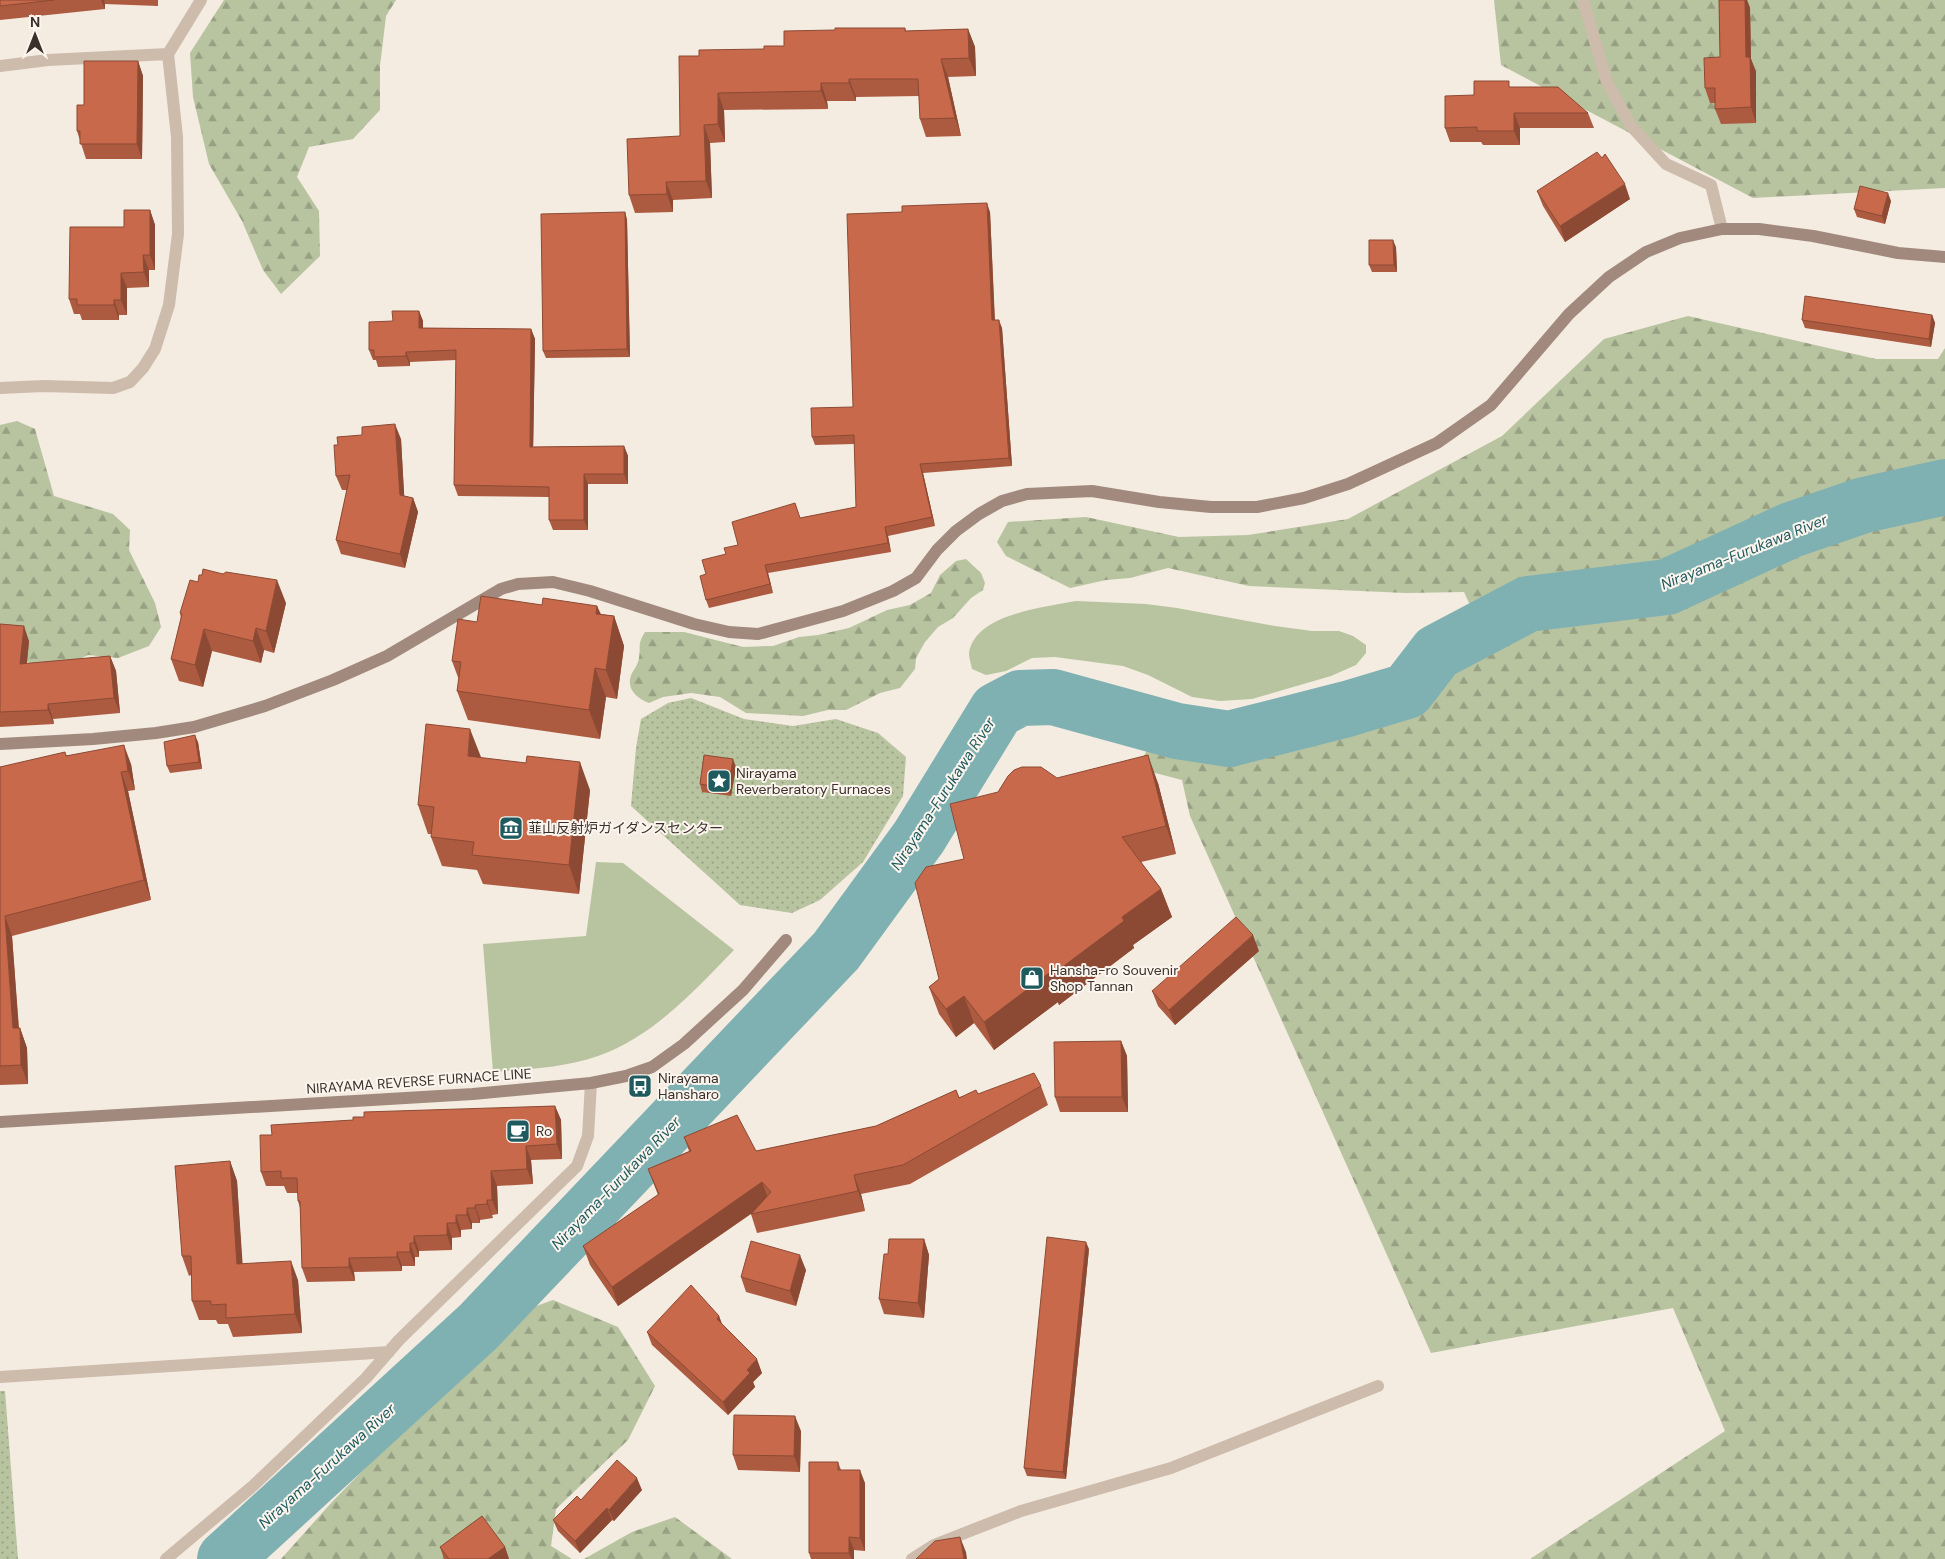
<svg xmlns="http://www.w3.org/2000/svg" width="1945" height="1559" viewBox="0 0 1945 1559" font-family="'DM Sans','Noto Sans JP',sans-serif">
  <defs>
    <pattern id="forest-firs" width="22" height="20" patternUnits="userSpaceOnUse" patternTransform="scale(1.25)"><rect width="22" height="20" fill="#b8c4a0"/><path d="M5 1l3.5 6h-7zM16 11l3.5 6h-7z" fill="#97a083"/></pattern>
    <pattern id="park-dots" width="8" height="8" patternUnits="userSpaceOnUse" patternTransform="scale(1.25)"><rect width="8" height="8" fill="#b8c4a0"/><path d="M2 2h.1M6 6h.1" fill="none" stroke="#97a083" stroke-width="1.8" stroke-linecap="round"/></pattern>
  </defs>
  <rect width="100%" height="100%" fill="#f4ebe1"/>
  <path fill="#b8c4a0" d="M1076 601 1146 604 1177 608 1275 626 1312 631H1339L1353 636 1366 645V653L1356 665 1331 676 1252 699 1220 701 1192 697 1148 675 1123 666 1055 657 1032 658 1006 671 986 675 972 669C971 664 969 658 969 653 975 614 1045 607 1076 601Z
    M596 862 623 863 734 950C695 990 653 1037 598 1056 564 1068 528 1069 493 1072L483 944 586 936Z"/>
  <path fill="url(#forest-firs)" d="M224 0H396L386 16 380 66V110L353 139 309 147 297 177 319 211 320 256 281 294 263 270 242 221 209 164 193 97 190 53Z
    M1494 0H1945V188L1753 198 1501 65Z
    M1688 316 1876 359H1938L1945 348V1559H1530L1725 1431 1673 1308 1431 1353 1190 816 1182 780 1136 768 1150 746 1160 745 1241 751 1411 707 1486 640 1464 592 1406 593 1249 586 1168 568 1130 578 1106 580 1070 588 1006 556 997 542 1008 522 1086 517 1179 537 1248 535 1348 519 1502 436 1604 339Z
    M17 421 35 429 54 496 113 514 130 530 129 550 155 603 161 627 149 646 118 658 88 655 60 668 36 669 15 650 0 641V425Z
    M966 559 981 573 985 583 983 590 971 598 953 618 938 627 925 642 916 658 915 669 900 688 880 693 846 710H828L803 716 746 713 720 697 691 693 663 697 649 703C636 698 625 688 632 673 635 668 638 664 639 658 641 645 637 645 645 632H684L743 647 773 646 799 637 818 635 849 628 887 610 910 605 931 593 940 575 956 561Z
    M553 1300 618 1327 655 1386 628 1440 556 1509 551 1546 572 1559H281L332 1502 517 1313Z
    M675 1517 732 1559H584L632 1532Z"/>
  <path fill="url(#park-dots)" d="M691 698 744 719 793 726 836 719 878 733 906 757 903 796 863 862 820 900 792 913 740 905 631 806 636 748 641 719 668 703Z
    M0 1391H5L18 1559H0Z"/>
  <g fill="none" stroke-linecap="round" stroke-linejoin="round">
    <path stroke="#7fb0b2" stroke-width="56" d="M225 1559 478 1327 836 951 919 837 997 710 1020 698 1053 697 1177 731 1229 739 1347 709 1407 691 1437 652 1528 604 1667 587 1791 530 1864 505 1945 487"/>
    <path stroke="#cdbbac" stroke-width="12" d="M1583 0 1607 82 1631 126 1666 164 1711 185 1722 229
      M0 66 48 60 168 54
      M0 388 44 386 113 388 130 382 143 368 155 349 169 305 178 234 177 137 168 54 201 0
      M0 1377 389 1352
      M166 1559 254 1485 366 1378 399 1340 577 1166 588 1136 591 1083
      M912 1559 934 1545 1021 1511 1171 1468 1378 1386"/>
    <path stroke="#a18a7d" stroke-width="12" d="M0 744 93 739 156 733 194 727 265 706 333 680 387 656 501 589 518 584 553 582 590 591 694 624 729 632 758 634 843 611 893 591 916 578 937 550 956 531 979 514 1002 501 1027 494 1092 491 1159 502 1211 507H1257L1304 498 1348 484 1437 443 1491 405 1569 314 1609 277 1646 252 1680 238 1722 229H1759L1813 236 1898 253 1945 257
      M0 1122 473 1094 591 1083 626 1076 652 1067 684 1044 743 990 786 940"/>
  </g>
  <path fill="#ac5a40" d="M0 0H158V6L105 4V9L0 20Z
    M1719 0H1747L1750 8 1751 59 1756 72V123L1721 124 1715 109V103H1710L1705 88 1720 57Z
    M905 28 906 31 968 29 975 47 976 76 948 77 961 136 926 137 920 119 919 96 856 97V101H827L828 109 724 110 725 142 710 143 712 198 673 200V212L635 213 629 195 680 136 699 56 764 49 784 46 835 30Z
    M138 61 143 76 142 159H86L77 131 84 105Z
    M1512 87 1588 113 1594 128H1520V145H1483L1481 142H1450L1445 128 1474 95Z
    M1537 191 1630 199 1565 242 1543 206Z
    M1891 201 1885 224 1857 217 1854 209Z
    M150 210 155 225V270H149V287L127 288V315H119V320H82L80 314H74L69 299 124 227Z
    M625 212 627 220 630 357 546 358 543 351Z
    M990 212 995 320 1002 328 1012 466 923 473 935 526 888 536 891 552 768 573 773 593 709 608 706 600V574L726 554 738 545 800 518 856 507 855 444 815 445 812 437 853 407Z
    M1396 247 1397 272H1372L1369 265Z
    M419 311 423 321V328L531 329 535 339 533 447 624 446 628 456V484H588V530H553L549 520V497L458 496 454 485 456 360 410 362V366L378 367 376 360H373L369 350 393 321Z
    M1932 315 1935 323 1931 347 1805 328 1802 320Z
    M401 439 404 496 413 498 418 512 405 568 341 554 336 540 347 490H342L336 476Z
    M286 603 274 653 264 650 261 663 212 651 203 687 179 681 171 659 181 618 180 613Z
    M542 605 597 606 601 614 614 616 624 646 617 699 606 697 600 739 468 720 457 691 459 680 452 661 477 622Z
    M0 624 29 641 27 664 110 656 116 671 120 713 53 719 54 724 0 727Z
    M198 742 202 769 170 773 167 766Z
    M67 755 131 764 135 790 128 791 151 900 12 936 19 1028H20L27 1048 28 1084 0 1085V767Z
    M481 758 590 790 579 894 483 884 477 870 442 866 431 837 432 834H428L418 805Z
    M736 767 731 796 702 792 700 784Z
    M1057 778 1158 783 1176 854 1141 862 1161 889 1172 917 1133 945 1134 948 1059 1005 1058 1002 994 1050 974 1023 956 1037 939 1014 929 987 939 979Z
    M1259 951 1175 1025 1158 1006 1152 991Z
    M1121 1041 1127 1056 1128 1112H1060L1055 1097Z
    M1041 1086 1048 1105 910 1184 861 1194 865 1211 757 1233 751 1214 618 1306 590 1265 583 1246 658 1195 648 1169 689 1151 684 1137 756 1151 876 1126 956 1090 959 1097Z
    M555 1106 561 1120 562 1159 531 1160 533 1184 497 1186 498 1214 492 1215 493 1218 480 1220V1223H472V1229L461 1230V1237L452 1238V1250L419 1251V1257H415V1266H402V1271L354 1272 355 1281 307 1282 302 1268 300 1208 298 1201V1193H287L284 1186H266L261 1172 272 1135 353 1120Z
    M230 1161 237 1181 242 1264 298 1280 302 1333 233 1337 228 1324H218L216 1320H199L192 1301 191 1275 189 1276 182 1256Z
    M924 1239 929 1255 924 1318 884 1314 879 1299 888 1254Z
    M1089 1249 1066 1479 1027 1476 1024 1468Z
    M806 1270 796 1306 746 1292 741 1277Z
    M719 1316 722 1324 762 1373 753 1382 755 1387 728 1415 652 1345 647 1332Z
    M801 1431 800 1472 738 1470 733 1455Z
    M838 1462 841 1470 865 1483V1551L854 1550V1559H811L809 1553Z
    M642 1490 614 1521 612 1520 580 1553 558 1531 553 1520 581 1500Z
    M440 1547H505L509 1559H444Z"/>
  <path fill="#8c4a34" d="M101 0H104L105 4V9Z
    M1745 0H1747L1750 8 1751 59 1756 72V123L1751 107 1746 57Z
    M968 29 975 47 976 76 969 58Z
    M941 59 948 77 961 136 955 118Z
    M138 61 143 76 142 159 137 144Z
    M849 79 856 97V101L849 83Z
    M821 83 827 101 828 109 821 91Z
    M718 93 724 110 725 142 718 124Z
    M1514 113 1520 128V145L1514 131Z
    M704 125 710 143 712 198 706 181Z
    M666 182 673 200V212L667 194Z
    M1625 184 1630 199 1565 242 1560 226Z
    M1888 193 1891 201 1885 224 1882 216Z
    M987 203 990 212 995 328 992 320Z
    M150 210 155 225V270L150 255Z
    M625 212 627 220 630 357 627 349Z
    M1393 240 1396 247 1397 272 1394 265Z
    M143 255 149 270V287L144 272Z
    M121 273 127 288V315L121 300Z
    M114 300 119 315V320L114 305Z
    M419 311 423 321V338L419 328Z
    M1932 315 1935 323 1931 347 1929 339Z
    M999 320 1002 328 1012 466 1009 458Z
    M531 329 535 339 533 458 530 447Z
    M406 352 410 362V366L406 356Z
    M395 424 401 439 405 509 400 495Z
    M624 446 628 456V484L624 474Z
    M920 464 923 473 935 526 932 517Z
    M584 474 588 484V530L584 520Z
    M413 498 418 512 405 568 400 554Z
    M885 527 888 536 891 552 888 543Z
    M765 565 768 573 773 593 770 584Z
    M277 580 286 603 274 653 266 631Z
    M597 606 608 635 596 614Z
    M614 616 624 646 617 699 606 670Z
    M24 626 29 641 25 679 20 664Z
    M256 628 264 650 261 663 253 641Z
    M204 629 212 651 203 687 195 665Z
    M110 656 116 671 120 713 114 698Z
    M595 668 606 697 600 739 589 710Z
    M48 704 53 719 54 724 48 710Z
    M470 729 481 757 478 785 468 756Z
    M195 735 198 742 202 769 199 762Z
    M124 745 131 764 135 790 128 771Z
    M1148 755 1158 783 1176 854 1166 826Z
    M733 759 736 767 731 796 728 789Z
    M580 762 590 790 579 894 569 865Z
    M121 772 128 791 151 900 144 880Z
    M1161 889 1172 917 1133 945 1134 948 1059 1005 1058 1002 994 1050 984 1022 1122 917Z
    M5 916 12 936 20 1048 13 1028Z
    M1253 935 1259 951 1175 1025 1169 1010Z
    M964 996 974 1023 956 1037 946 1009Z
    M20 1028 27 1048 28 1084 21 1065Z
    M1121 1041 1127 1056 1128 1112 1122 1097Z
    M555 1106 561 1120 562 1159 557 1144Z
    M526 1146 531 1160 533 1184 527 1169Z
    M230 1161 237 1181 244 1284 237 1264Z
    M491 1171 497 1186 498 1214 492 1200Z
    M854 1175 861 1194 865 1211 858 1191Z
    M762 1182 769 1201 618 1306 612 1287Z
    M487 1200 493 1218 487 1204Z
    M475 1205 480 1220V1223L475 1208Z
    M467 1208 472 1223V1229L467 1215Z
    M456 1215 461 1230V1237L456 1223Z
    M447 1223 452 1238V1250L447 1235Z
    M414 1236 419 1251V1257L414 1243Z
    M924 1239 929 1255 924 1318 918 1303Z
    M1086 1242 1089 1249 1066 1479 1063 1472Z
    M410 1243 415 1257V1266L410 1252Z
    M397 1252 402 1266V1271L397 1257Z
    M800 1255 806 1270 796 1306 790 1291Z
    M349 1258 354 1272 355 1281 349 1267Z
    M291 1261 298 1280 302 1333 295 1314Z
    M719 1316 724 1330 717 1319Z
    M757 1359 762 1373 753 1382 755 1387 728 1415 723 1402 747 1370Z
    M795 1416 801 1431 800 1472 794 1456Z
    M860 1470 865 1483V1551L860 1538Z
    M637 1478 642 1490 614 1521 609 1510Z
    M607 1508 612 1520 580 1553 575 1541Z
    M849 1537 854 1550V1559H852L849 1553Z
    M960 1537 966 1552 967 1559H964Z
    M505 1547 509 1559H488Z"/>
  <path fill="#c8694b" stroke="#8c4a34" d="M0 0H54L0 6Z
    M1719 0H1745L1746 57H1750L1751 107 1715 109V88H1705L1704 58 1720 57Z
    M835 28H905V31L968 29 969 58 941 59 955 118 920 119 918 79H849V83H821V91L718 93V124L704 125 706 181 666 182 667 194 629 195 627 139 680 136 679 56H699V50L764 49V46H784V31L835 30Z
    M84 61H138L137 144H80V131H77V105H84Z
    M1474 81H1509V87H1558L1588 113H1514V131H1477V127L1445 128V96L1474 95Z
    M1597 152 1602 158 1605 154 1625 184 1560 226 1537 191Z
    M1860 186 1888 193 1882 216 1854 209Z
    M987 203 992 320H999L1009 458 920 464 932 517 885 527 888 543 765 565 770 584 706 600 700 576 706 574 702 560 726 554 724 548 738 545 732 522 795 503 800 518 856 507 854 435 812 437 811 408 853 407 847 214 902 212V206Z
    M124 210H150V255H143L144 272 121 273V300H114V305H77V299H69L70 227H124Z
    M625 212 627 349 543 351 541 214Z
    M1369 240H1393L1394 265H1369Z
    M1805 296 1932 315 1929 339 1802 320Z
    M392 311H419V328L531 329 530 447 624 446V474H584V520H549V487L454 485 456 350 406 352V356L374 357V350H369V322L393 321Z
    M395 424 400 495 413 498 400 554 336 540 350 475 336 476 334 445H338L337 437 362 435V427Z
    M203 569 223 574 226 572 277 580 266 631 256 628 253 641 204 629 195 665 171 659 182 614 180 613 190 580 198 582 199 575H202Z
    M481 596 542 605 543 598 597 606 596 614 614 616 606 670 595 668 589 710 457 691 461 662 452 661 458 619 477 622Z
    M0 624 24 626 20 664 110 656 114 698 48 704V710L0 712Z
    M426 724 470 729 468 756 526 763 527 756 580 762 569 865 472 855 474 842 431 837 434 807 418 805Z
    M195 735 199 762 167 766 164 742Z
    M124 745 128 771 121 772 144 880 5 916 13 1028H20L21 1065 0 1066V767L65 752 66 756Z
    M704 755 733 759 728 789 700 784Z
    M1148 755 1166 826 1122 837 1161 889 1122 917 1124 921 1049 977V973L984 1022 964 996 946 1009 929 987 939 979 915 883 926 867 964 859 950 804 998 792 1008 776 1014 770 1022 767H1041L1057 778Z
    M1236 917 1253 935 1169 1010 1152 991Z
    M1121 1041 1122 1097H1055L1054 1042Z
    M1034 1073 1041 1086 903 1165 854 1175 858 1191 751 1214 771 1192 762 1182 612 1287 583 1246 659 1194 648 1169 691 1151 684 1137 737 1115 756 1151 876 1126 956 1090 959 1098 976 1090 978 1094Z
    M555 1106 557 1144 526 1146 527 1169 491 1171 492 1200H487V1204L475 1205V1208H467V1215H456V1223H447V1235L414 1236V1243H410V1252H397V1257L349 1258V1267L302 1268 300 1201H298L297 1178H281V1171L261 1172 260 1135H272L271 1125 353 1120V1117H364V1112Z
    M230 1161 237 1264 291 1261 295 1314 226 1318V1304L211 1305V1301H192L191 1256H182L175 1166Z
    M1047 1237 1086 1242 1063 1472 1024 1468Z
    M889 1239H924L918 1303 879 1299 884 1254H888Z
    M751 1241 800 1255 790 1291 741 1277Z
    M691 1285 719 1316 717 1319 757 1359 747 1370 750 1373 723 1402 647 1332Z
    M734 1415 795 1416 794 1456 733 1455Z
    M617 1460 637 1478 609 1510 607 1508 575 1541 553 1520 577 1496 581 1500Z
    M809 1462H838V1470H860V1538L849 1537V1553H809Z
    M482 1516 505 1547 488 1559H449L440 1547Z
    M960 1537 964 1559H916L935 1541Z"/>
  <defs>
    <g id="sight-square" transform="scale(1.25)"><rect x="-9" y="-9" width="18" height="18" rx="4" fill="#1f5a5e" stroke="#fbf5ee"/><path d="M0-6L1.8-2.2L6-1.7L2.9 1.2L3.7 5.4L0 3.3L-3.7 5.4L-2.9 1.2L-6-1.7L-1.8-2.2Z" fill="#fff"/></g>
    <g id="museum-square" transform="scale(1.25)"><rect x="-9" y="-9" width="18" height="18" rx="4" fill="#1f5a5e" stroke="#fbf5ee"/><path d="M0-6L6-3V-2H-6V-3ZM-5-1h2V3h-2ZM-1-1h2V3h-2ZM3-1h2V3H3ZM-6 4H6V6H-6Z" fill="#fff"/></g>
    <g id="shop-square" transform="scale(1.25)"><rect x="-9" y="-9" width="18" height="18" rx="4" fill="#1f5a5e" stroke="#fbf5ee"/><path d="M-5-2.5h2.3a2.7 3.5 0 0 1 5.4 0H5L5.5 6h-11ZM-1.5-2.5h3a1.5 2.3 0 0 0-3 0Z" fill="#fff"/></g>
    <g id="bus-square" transform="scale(1.25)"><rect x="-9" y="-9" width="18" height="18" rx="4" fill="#1f5a5e" stroke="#fbf5ee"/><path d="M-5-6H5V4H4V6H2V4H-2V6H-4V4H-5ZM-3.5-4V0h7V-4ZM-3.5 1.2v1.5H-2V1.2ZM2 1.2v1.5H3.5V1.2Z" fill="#fff"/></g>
    <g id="cafe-square" transform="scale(1.25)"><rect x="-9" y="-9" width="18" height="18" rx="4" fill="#1f5a5e" stroke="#fbf5ee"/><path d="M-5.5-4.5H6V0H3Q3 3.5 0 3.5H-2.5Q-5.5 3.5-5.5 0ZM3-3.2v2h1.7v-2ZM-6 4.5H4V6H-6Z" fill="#fff"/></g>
  </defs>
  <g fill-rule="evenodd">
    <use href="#sight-square" x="719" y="781"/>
    <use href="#museum-square" x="511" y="828"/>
    <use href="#shop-square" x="1032" y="978"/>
    <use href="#bus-square" x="640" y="1086"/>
    <use href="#cafe-square" x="518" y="1131"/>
  </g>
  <g text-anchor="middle" stroke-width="4" stroke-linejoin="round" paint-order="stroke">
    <g font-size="14" fill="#3b302b" stroke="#fbf5ee" text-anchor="start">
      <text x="736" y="778">Nirayama<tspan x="736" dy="16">Reverberatory Furnaces</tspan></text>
      <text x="528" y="833">韮山反射炉ガイダンスセンター</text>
      <text x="1050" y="975">Hansha-ro Souvenir<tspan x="1050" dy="16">Shop Tannan</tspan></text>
      <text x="658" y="1083">Nirayama<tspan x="658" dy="16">Hansharo</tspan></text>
      <text x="536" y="1136">Ro</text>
    </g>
    <g font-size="14" fill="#3b302b" stroke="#fbf5ee">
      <text transform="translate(419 1081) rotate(-4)" y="5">NIRAYAMA REVERSE FURNACE LINE</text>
    </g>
    <g font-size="15" font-style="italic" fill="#1f5a5e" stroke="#fbf5ee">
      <text transform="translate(1744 552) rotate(-22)" y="5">Nirayama-Furukawa River</text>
      <text transform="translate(943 794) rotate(-57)" y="5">Nirayama-Furukawa River</text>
      <text transform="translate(616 1183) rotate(-46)" y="5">Nirayama-Furukawa River</text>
      <text transform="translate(327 1466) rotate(-42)" y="5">Nirayama-Furukawa River</text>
    </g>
  </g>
  <g transform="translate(35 35)" stroke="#fbf5ee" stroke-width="4" paint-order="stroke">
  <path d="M0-4L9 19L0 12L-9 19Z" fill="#3b302b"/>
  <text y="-8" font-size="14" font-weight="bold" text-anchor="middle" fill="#3b302b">N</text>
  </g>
</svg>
